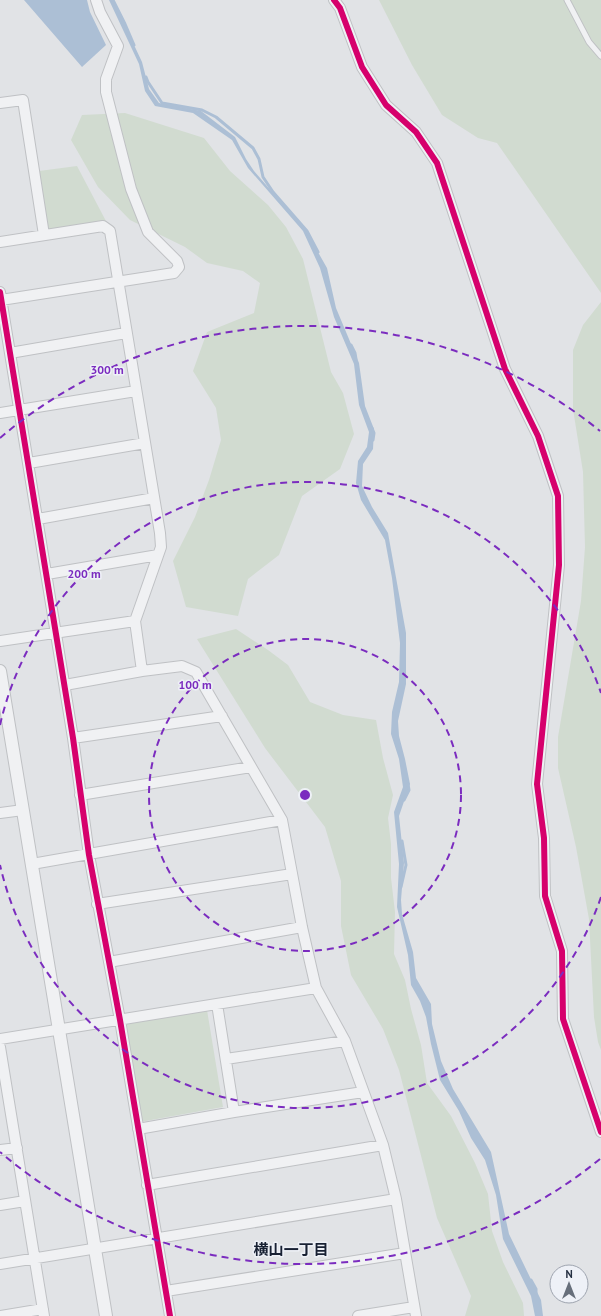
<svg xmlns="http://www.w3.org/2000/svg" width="601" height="1316" viewBox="0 0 601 1316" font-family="'PT Sans','Noto Sans JP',sans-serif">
  <rect width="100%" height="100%" fill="#e1e3e6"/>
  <path fill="#d1dbd0" d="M379 0H601V293L497 143 478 138 442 115 412 65Z
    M125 113 204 138 230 171 268 205 286 227 303 259 331 372 343 393 354 434 340 469 302 496 279 555 248 579 238 616 186 607 173 561 195 517 209 480 221 440 216 408 193 371 207 332 254 313 260 283 243 271 207 263 185 247 130 220 98 187 71 140 82 115Z
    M77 166 107 223 48 230 39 171Z
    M601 302V1050L598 1042 594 1017 589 919 576 847 558 768V737L581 601 585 547 583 472 573 409V350L583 325Z
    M236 629 268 650 288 665 310 702 343 715 376 720 383 758 393 795 388 818 391 844V878L395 912 394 954 405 980 411 1009 421 1045 427 1083 451 1116 475 1163 488 1194 492 1231 503 1262 523 1303 524 1316H465L471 1296 437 1218 399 1070 383 1029 351 975 341 926V881L325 827 265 748 197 639Z
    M207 1010 223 1107 140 1122 124 1023Z"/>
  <path fill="#acbfd5" d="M24 0H87L90 12 106 45 82 67Z
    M109 0H113L142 62 149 89 159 103 201 111 235 137 246 159 254 171 306 231 327 268 336 308 359 363 365 406 374 429 373 449 363 464 362 486 372 507 388 533 406 633V684L398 721 399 736 405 759 410 784 399 816 404 863 401 900 402 914 413 952 416 978 431 1004 432 1024 441 1061 453 1089 491 1152 509 1234 541 1300 543 1316H535L531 1296 503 1239 496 1195 485 1160 471 1138 459 1111 440 1080 431 1044 426 1017 420 1001 411 985 408 955 397 907 399 864 394 812 403 787 399 759 391 734 392 712 399 682 400 643 392 578 385 540 361 500 356 483 358 461 367 447 369 432 359 405 354 364 334 317 320 268 303 231 248 168 232 140 193 113 155 106 145 91 139 64Z"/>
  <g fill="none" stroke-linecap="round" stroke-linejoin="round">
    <path stroke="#acbfd5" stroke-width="3" d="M113 0 125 24 134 45
      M146 77 148 82 162 103 202 110 216 117 253 148 259 159 263 177 273 192 307 231 318 252
      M351 345 355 353 356 359
      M372 428 374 433 373 440
      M404 800 409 790 408 784
      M401 887 406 865 402 841
      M531 1280 536 1289V1293"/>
    <g stroke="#bfc1c4" stroke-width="7">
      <path id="service" d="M567 0 589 42 601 56"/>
    </g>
    <g stroke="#bfc1c4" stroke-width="12">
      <path id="minor" d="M334 0 340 8 362 67 386 105 416 132 437 163 505 369 538 436 558 496 559 565 537 784 544 838 545 896 562 951 563 1019 601 1132
        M0 103 23 100 44 235
        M0 242 103 226 110 231 160 533 161 547 135 621 142 671
        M0 292 73 738 89 855 120 1020 170 1316
        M1 300 174 273 179 267 177 261 148 232 131 189 106 92V79L118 46 100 12 96 0
        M10 353 126 333
        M0 413 136 391
        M29 463 145 443
        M38 519 154 498
        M47 574 158 555
        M0 641 135 621
        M65 685 142 671 182 666 196 672 282 820 302 927 316 988 345 1041 383 1145 396 1199 416 1316
        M73 738 222 716
        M80 795 251 767
        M0 813 23 810
        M32 864 282 820
        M97 904 292 874
        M109 962 302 927
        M217 1004 234 1112
        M0 1039 316 988
        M0 1047 44 1316
        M226 1059 345 1041
        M138 1129 234 1112 363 1092
        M0 1150 17 1148
        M147 1185 383 1145
        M0 1205 25 1201
        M0 1264 396 1199
        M166 1291 405 1253
        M1 1316 43 1309
        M358 1316 414 1307"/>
    </g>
    <g stroke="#bfc1c4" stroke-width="14">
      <path id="tertiary" d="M0 671 106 1316"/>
    </g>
    <use href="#service" stroke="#f0f1f3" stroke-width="5"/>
    <use href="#minor" stroke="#f0f1f3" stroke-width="10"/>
    <use href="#tertiary" stroke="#f0f1f3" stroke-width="12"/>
    <g stroke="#eef1f7" stroke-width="8">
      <path id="cycleway" d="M334 0 340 8 362 67 386 105 416 132 437 163 505 369 538 436 558 496 559 565 537 784 544 838 545 896 562 951 563 1019 601 1132
        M0 292 73 738 89 855 120 1020 170 1316"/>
    </g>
    <use href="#cycleway" stroke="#d6006c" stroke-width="6"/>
  </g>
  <g fill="none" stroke="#7b2cbf" stroke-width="2" stroke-dasharray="7 5">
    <circle cx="305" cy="795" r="156"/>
    <path d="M601 897A313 313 0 0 1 0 865M0 725A313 313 0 0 1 601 693"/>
    <path d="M600 1159A469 469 0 0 1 0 1152M0 438A469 469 0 0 1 600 431"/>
  </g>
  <g text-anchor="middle" stroke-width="3" stroke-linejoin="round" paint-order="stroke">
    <g font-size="15" font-weight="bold" fill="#182133" stroke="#eef1f7">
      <text x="291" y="1255">横山一丁目</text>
    </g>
  </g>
  <circle cx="305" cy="795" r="6" fill="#7b2cbf" stroke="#eef1f7" stroke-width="2"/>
  <g font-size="12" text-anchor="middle" font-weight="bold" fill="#7b2cbf" stroke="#eef1f7" stroke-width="3" stroke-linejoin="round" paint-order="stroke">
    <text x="107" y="374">300 m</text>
    <text x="84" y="578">200 m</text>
    <text x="195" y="689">100 m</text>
  </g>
  <g transform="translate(569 1284)"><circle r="19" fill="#eef1f7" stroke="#9ea4af"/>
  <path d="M0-3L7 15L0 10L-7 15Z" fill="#676f7b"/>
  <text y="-6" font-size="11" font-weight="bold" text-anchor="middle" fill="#253042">N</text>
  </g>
</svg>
